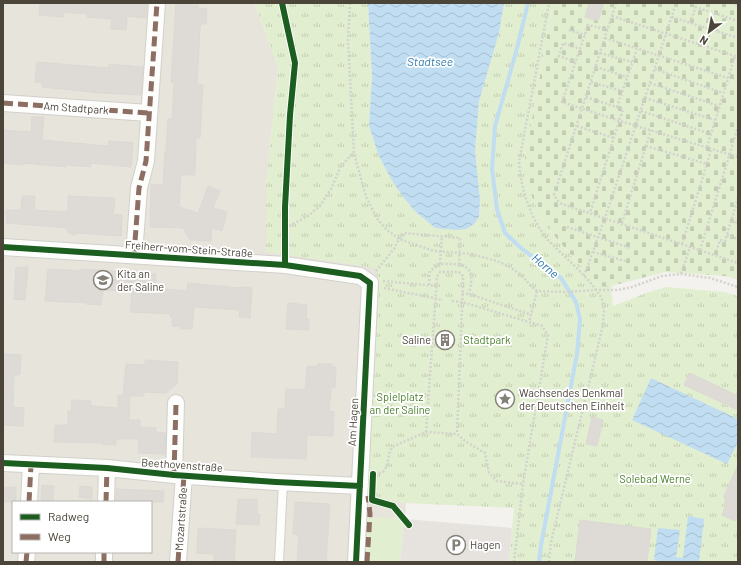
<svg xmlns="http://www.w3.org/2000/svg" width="741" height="565" viewBox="0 0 741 565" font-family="Barlow,sans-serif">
  <defs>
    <pattern id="cemetery-stones" width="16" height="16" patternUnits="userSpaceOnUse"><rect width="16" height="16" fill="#e1eecf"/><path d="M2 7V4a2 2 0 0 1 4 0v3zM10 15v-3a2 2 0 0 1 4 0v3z" fill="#c3cdb2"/></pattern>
    <pattern id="park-tufts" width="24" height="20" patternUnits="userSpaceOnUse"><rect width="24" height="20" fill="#e1eecf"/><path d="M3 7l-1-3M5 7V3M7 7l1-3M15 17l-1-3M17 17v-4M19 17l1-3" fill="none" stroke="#c3cdb2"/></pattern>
    <pattern id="water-waves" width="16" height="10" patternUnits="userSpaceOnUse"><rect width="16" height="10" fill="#c0ddf1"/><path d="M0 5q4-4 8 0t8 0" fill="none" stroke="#a6bfcf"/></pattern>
  </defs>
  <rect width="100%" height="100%" fill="#f4f2ee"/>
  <path fill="#e7e4dc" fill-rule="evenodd" d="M3 3H254L278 67 266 187 377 268 368 491 382 499 406 503 405 519 365 517 363 562H3ZM13 502H151V552H13Z"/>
  <path fill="#e1eecf" d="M365 517 405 519 400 562H363Z"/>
  <path fill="url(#cemetery-stones)" d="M553 3H738V280L725 276 665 272 611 286H601C591 278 583 268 575 259 545 227 530 207 524 163Z"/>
  <path fill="url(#park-tufts)" d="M254 3H368L372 76 369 126 379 156 391 179 403 197 416 212 435 228 479 217 480 200 475 151 479 101 499 33 504 3H553L524 163C532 221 559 242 597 283L601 286H611L613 306 646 293 666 287 724 292 738 296V557L736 562H509L514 508 406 503 382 499 368 492 377 268 266 252V187L278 67Z"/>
  <path fill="#e6e3df" d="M405 519 512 528 509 562H400Z"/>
  <path fill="url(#water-waves)" d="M368 3H504L499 33 479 101 475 151 480 200 479 217 474 224 466 229 457 230 435 228 416 212 403 197 391 179 379 156 369 126 372 76Z
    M651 378 738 419V442L727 464 632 420Z
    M688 516 704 519 699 562H665L654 560 658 528 680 530 676 557 683 558Z"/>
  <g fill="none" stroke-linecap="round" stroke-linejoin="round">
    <path stroke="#c0ddf1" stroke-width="4" d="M528 3 516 52 495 126 492 169 497 209 505 233 521 248 561 278 576 302 580 319 577 354 541 545 539 562"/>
  </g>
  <path fill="#dedbd6" stroke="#dcd9d4" d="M40 3H147L146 18 127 16 126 30 111 29 112 19 87 17 88 14 63 12V17L39 15Z
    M176 3H193V5H199L198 8 207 9 206 24H201L200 28 197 84 203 85 200 138H196L195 175H181L179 207 198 213 208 186 220 191 213 208 227 212 222 231 212 228 211 241 190 240 183 228 150 227 151 184 163 185 165 152H166L168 119H172L174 83 171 82Z
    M589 3H604L598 21 585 17Z
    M37 62 109 68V64L143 67 141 95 100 93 42 87 43 83 35 82Z
    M32 117H44L42 140 108 146 109 141 133 143 131 167 91 163V167L67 165 66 167 24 163V165L3 163V130L31 132Z
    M22 196H35L34 210 68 212V196L115 198 113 214 122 215 121 236 77 233 74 235 67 232V228L6 223V210H21Z
    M16 267H28L25 300 14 299Z
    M48 269 80 271 81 269 156 274V288L187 291 188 283 240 288V287L252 288 250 318 239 317 240 310 194 307 192 329H180L181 327 172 326V317H170L171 314 130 312 132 292 103 290 101 305 86 304 87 303 45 301Z
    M288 303 307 305 306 319H309V330L286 329Z
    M3 354 21 355 20 375H14L13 407 24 408 23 426 3 425Z
    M145 360 178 362 177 384 166 393 144 392V396H130L129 420H140V427L156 428V432L166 433 165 454 138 453 139 439H116V445H103V443L54 442 55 425H68V411L71 412 72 400 91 401V406L118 408V395H123L126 364 145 365Z
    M318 364H332V367H336L335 388H331L329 411 334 412 333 436 307 435 306 459 251 457 252 432 277 434 278 409H285L286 389H305L307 367 318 366Z
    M690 373 738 396V410L684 385Z
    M592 417 603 420 597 446 586 444Z
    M738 465V514L735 521 722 515 726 504 724 496Z
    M42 485 54 486 53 502H41Z
    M80 486 92 487V499L79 497Z
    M5 487H16V502H4Z
    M116 489 164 491 163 502H116Z
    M238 499H257V514H260L259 525 236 524Z
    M295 502 330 504 326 562H297L299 535 293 534Z
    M580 520 651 529 647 562H575Z
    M198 528 236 530 234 562H214V554L197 553Z"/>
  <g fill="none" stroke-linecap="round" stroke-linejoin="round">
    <g stroke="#d2d0cb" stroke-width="10">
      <path id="service" d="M279 562 283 482"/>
    </g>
    <g stroke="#d2d0cb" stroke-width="18">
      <path id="minor" d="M3 103 149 113
        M3 247 285 265 360 276 370 283 356 562
        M134 255 139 188 146 161 157 3
        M3 463 107 468 174 475 276 482 360 486
        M174 475 176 403
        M29 502 31 465
        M106 502 107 468
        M26 562 27 552
        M104 562V552
        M178 562 184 475"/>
    </g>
    <path stroke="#d3d2cc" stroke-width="2.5" stroke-dasharray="2 2" stroke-linecap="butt" d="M350 3 348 40 354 153 366 197 378 220 387 230 399 239 434 251 471 254 497 261 510 267 521 275 531 286 537 291 564 292 595 290H618L632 287 662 276 681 274 710 278 738 287
      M616 3 554 195 558 201 562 204 738 263
      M731 3 738 5
      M695 7 738 21
      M612 16 738 57
      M672 17 738 38
      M690 23 697 3
      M569 30 585 35
      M608 30 588 25 562 102 620 121 738 157
      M605 38 728 78
      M600 53 632 62
      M575 62 559 56 563 43 580 49
      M596 67 627 77
      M655 69 723 93
      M591 82 622 91
      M650 83 719 106
      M586 97 623 109 590 213
      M645 98 715 120
      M617 107 637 49
      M641 111 711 134
      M577 126 614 138
      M646 146 707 164 711 149
      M707 147 735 56
      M731 221 738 223
      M622 223 651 130
      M567 227 631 248
      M286 228 308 216 320 206 331 189 341 166 353 153
      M727 235 738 239
      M682 244 707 164
      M700 250 738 127
      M593 252 625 261
      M715 255 720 240 725 241 738 198
      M440 264 442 236
      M376 271 394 249 399 239 404 233 460 238 459 265
      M681 274 690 247
      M584 276 605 218 666 34 676 3
      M383 281 436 286
      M429 285 430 271 440 264C450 264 469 262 471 275 472 281 470 289 469 294
      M384 288 443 300
      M462 294H469L532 315
      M452 301 462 302 529 322
      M426 432 437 277 440 272H459L463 276V284L457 434
      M375 474 383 472 387 466 389 454 392 447 426 432 457 434 465 441 485 453 489 473 497 481 523 484
      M514 562 523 484 548 335 542 326 529 322 537 291
      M549 562 551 542 603 325C603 318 605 310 603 303 601 288 559 252 547 239 530 217 521 190 519 162L549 3"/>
    <use href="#service" stroke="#fdfdfc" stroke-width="8"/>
    <use href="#minor" stroke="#fdfdfc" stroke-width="16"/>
    <path stroke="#8d6e63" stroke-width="5" stroke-dasharray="10 5" stroke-linecap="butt" d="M3 103 149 113
      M134 255 139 188 146 161 157 3
      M174 475 176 403
      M29 502 31 465
      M106 502 107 468
      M26 562 27 552
      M104 562V552
      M178 562 184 475
      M367 562 370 514 368 496"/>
    <g stroke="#fff" stroke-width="8">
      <path id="cycleway" d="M282 3 295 63 290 115 285 207V265
        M3 247 285 265 360 276 370 283 356 562
        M3 463 107 468 174 475 276 482 360 486
        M373 474 372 500 393 506 409 525"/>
    </g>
    <use href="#cycleway" stroke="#1b5e20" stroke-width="6"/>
  </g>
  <defs>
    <g id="school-ring" transform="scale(1)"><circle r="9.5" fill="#fff" stroke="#868178" stroke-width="1.5"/><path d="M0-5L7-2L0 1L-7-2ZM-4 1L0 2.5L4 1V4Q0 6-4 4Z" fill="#868178"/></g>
    <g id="building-ring" transform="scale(1)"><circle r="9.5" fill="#fff" stroke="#868178" stroke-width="1.5"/><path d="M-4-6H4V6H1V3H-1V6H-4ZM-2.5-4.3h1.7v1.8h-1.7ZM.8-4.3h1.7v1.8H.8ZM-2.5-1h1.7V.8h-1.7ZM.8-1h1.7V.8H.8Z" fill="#868178"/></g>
    <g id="sight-ring" transform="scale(1)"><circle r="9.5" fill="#fff" stroke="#868178" stroke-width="1.5"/><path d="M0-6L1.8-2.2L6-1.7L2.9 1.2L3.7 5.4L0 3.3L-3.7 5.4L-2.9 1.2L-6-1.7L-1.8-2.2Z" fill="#868178"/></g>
    <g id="parking-ring" transform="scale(1)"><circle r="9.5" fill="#fff" stroke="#868178" stroke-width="1.5"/><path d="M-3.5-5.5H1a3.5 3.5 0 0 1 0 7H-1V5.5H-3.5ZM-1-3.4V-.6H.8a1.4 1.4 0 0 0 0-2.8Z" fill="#868178"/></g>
  </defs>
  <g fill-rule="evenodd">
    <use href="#school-ring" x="103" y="280"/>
    <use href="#building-ring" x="445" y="340"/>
    <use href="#sight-ring" x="505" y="399"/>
    <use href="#parking-ring" x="456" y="545"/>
  </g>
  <g text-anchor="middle" stroke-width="3.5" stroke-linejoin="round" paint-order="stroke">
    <g font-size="11" fill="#4b4439" stroke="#fff">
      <text transform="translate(76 108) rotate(4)" y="4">Am Stadtpark</text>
      <text transform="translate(189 249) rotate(4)" y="4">Freiherr-vom-Stein-Straße</text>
      <text transform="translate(353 422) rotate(-87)" y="4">Am Hagen</text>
      <text transform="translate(182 465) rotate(4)" y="4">Beethovenstraße</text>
      <text transform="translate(181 519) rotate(-86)" y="4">Mozartstraße</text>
    </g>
    <g font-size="11" fill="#4b4439" stroke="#fff" text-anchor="start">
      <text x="117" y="278">Kita an<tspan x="117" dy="13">der Saline</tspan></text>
      <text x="431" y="344" text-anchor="end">Saline</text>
      <text x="519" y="397">Wachsendes Denkmal<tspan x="519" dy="13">der Deutschen Einheit</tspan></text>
      <text x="470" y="549">Hagen</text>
    </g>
    <g font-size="11" fill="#4a7f2a" stroke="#fff">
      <text x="487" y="344">Stadtpark</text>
      <text x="400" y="401">Spielplatz<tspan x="400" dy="13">an der Saline</tspan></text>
      <text x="655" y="483">Solebad Werne</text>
    </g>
    <g font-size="12" font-style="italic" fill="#2e7ab2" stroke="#fff">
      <text x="430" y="66">Stadtsee</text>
      <text transform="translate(545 266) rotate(40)" y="4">Horne</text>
    </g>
  </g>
  <rect width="741" height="565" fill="none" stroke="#4b4439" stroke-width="8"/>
  <rect x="12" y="501" width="140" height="52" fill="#ffffff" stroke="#b7b4b0"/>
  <rect x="20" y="514" width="20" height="6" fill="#1b5e20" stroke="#b7b4b0"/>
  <text x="48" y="521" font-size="12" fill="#4b4439">Radweg</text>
  <rect x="20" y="534" width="20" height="6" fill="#8d6e63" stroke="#b7b4b0"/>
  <text x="48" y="541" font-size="12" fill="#4b4439">Weg</text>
  <g transform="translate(709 32) rotate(212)" stroke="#ffffff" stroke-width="3" paint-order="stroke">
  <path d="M0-3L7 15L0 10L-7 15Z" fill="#4b4439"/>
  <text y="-6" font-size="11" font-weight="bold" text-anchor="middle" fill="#4b4439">N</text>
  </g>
</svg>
